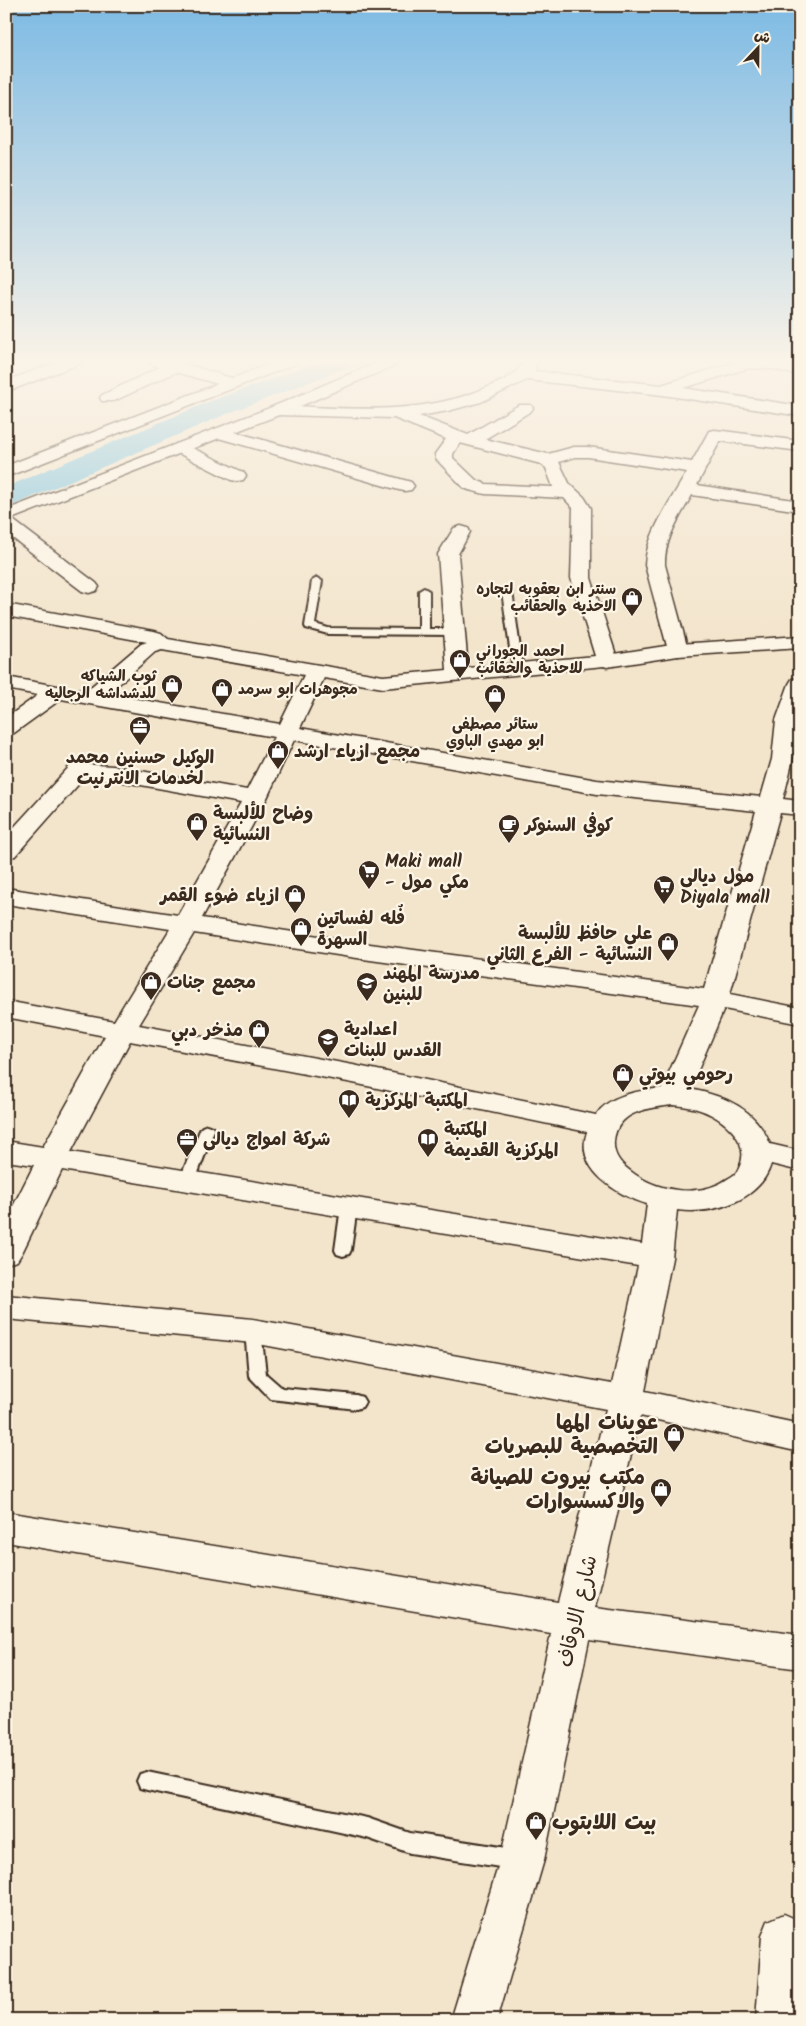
<svg xmlns="http://www.w3.org/2000/svg" width="806" height="2026" viewBox="0 0 806 2026" font-family="Kalam,'Playpen Sans Arabic',sans-serif">
  <rect width="100%" height="100%" fill="#f3e5cc"/>
  <filter id="ink" filterUnits="userSpaceOnUse"><feTurbulence type="fractalNoise" baseFrequency=".02" numOctaves="2"/><feDisplacementMap in="SourceGraphic" scale="10" xChannelSelector="R" yChannelSelector="G"/><feConvolveMatrix kernelMatrix="1 2 1 2 8 2 1 2 1" color-interpolation-filters="sRGB"/></filter>
  <g filter="url(#ink)">
    <g fill="none" stroke-linecap="round" stroke-linejoin="round">
      <path fill="#7dc3de" fill-rule="evenodd" d="M320 361H355L351 366 229 413 16 504 6 507V487L211 401Z"/>
      <g stroke="#3b2a1e" stroke-width="4">
        <path id="lane" d="M317 578 322 581 315 624 328 628 419 629V591L424 588 429 591V629H454L459 632 454 635 328 634 306 628 305 626 312 581Z
          M507 588 512 591 523 670 518 673 513 670 502 591Z
          M207 1125 212 1127 214 1130 195 1181 192 1185 187 1186 182 1185 179 1181 200 1130 202 1127Z
          M349 1202 354 1203 357 1207 351 1250 349 1254 343 1256 337 1254 335 1250 341 1207 344 1203Z
          M253 1325 259 1327 261 1331 266 1374 282 1388 356 1395 362 1397 365 1402 362 1407 356 1409 271 1399 249 1376 245 1331 247 1327Z
          M147 1772 367 1818 410 1833 520 1850 528 1853 531 1860 528 1867 520 1870 410 1853 367 1838 147 1790 140 1788 137 1781 140 1774Z"/>
      </g>
      <g stroke="#3b2a1e" stroke-width="3">
        <path id="street" d="M61 361H82L79 364 6 392V381Z
          M149 361H175L238 380 240 383 238 386 232 388 176 372 114 401H102L100 398 102 395 160 367 151 364Z
          M524 361H538L534 371 661 385 740 361H779L800 366V376L773 369 749 368 683 388 800 406V416L663 395 527 380 481 402 448 411 419 416 468 435 519 405H531L533 408 531 411 485 439 548 454 574 447H588L692 462 709 431 715 430 800 441V451L720 441 697 485 800 501V511L692 495C680 517 664 539 665 565L688 650 685 654 678 656 671 654 668 650 645 565C646 534 672 499 687 472L588 457H575L559 462 569 483 584 497 591 508V578L618 661 614 665 383 688 324 678 300 728 597 780 761 797 772 759 776 720 789 684 792 679 800 678C800 722 795 756 783 799L800 801V815L780 813 730 994 800 1008V1024L724 1009 690 1089C726 1096 756 1109 770 1144L800 1151V1171L771 1164C760 1201 712 1215 677 1210L672 1258 645 1391 800 1424V1452L640 1416 595 1608 800 1635V1669L589 1640 544 1860 497 2020H451L500 1860 551 1634 6 1542V1512L558 1602 606 1409 253 1343 6 1319V1295L253 1319 612 1384 638 1266 62 1170 22 1253 17 1261 6 1264V1220L34 1165 6 1161V1141L43 1147 105 1036 6 1017V1001L114 1021 170 929 6 904V888L178 915 241 803 113 780 84 778 15 856 6 858V836L70 766 78 764 113 766 247 790 274 737 61 699 14 733 6 735V718L38 695 6 689V677L86 691 141 644 147 642 6 616V604L154 631 161 633 168 639 383 676 447 670 438 554 454 528 461 526 468 528 470 532 458 554 468 668 595 656 571 578 573 508 564 498 485 494 469 490 464 488 436 459 435 454 446 439 394 418 278 415 272 413 270 410 272 407 278 405C349 409 422 416 488 387 504 380 516 376 524 361ZM460 443 541 464 546 468 553 487 486 484 476 480 453 458V454ZM162 650 304 675 280 724 108 694 155 652ZM294 740 597 794 756 811 704 989 370 944 202 918 267 798ZM194 933 370 960 699 1005 662 1088C639 1091 610 1094 596 1115L353 1065 139 1025ZM130 1041 353 1083 587 1132C574 1169 617 1195 647 1204L642 1244 71 1152ZM673 1105C683 1106 693 1107 703 1111 724 1119 752 1142 739 1168 737 1173 733 1176 729 1178 700 1199 656 1192 629 1170 619 1162 613 1154 614 1141 617 1111 648 1108 673 1105Z
          M221 428 411 482 414 486 411 490 405 491 399 490 215 437 213 433 215 429Z
          M182 443 243 472 246 476 243 480 237 481 231 480 176 452 173 448 176 444Z
          M6 519 13 520 96 583 99 587 96 591 89 593 82 591 6 533Z
          M784 1914 800 1921V2020H756L762 1936 768 1921Z"/>
      </g>
      <g stroke="#3b2a1e" stroke-width="3">
        <path id="secondary" d="M277 361H298L295 364 6 477V466Z
          M381 361H401L398 364 284 413 6 521V510L272 407Z
          M800 636V648L678 656 607 667 600 665 596 661 600 657 607 655 678 644Z"/>
      </g>
      <use href="#lane" fill="#fcf5e5" fill-rule="evenodd"/>
      <use href="#street" fill="#fcf5e5" fill-rule="evenodd"/>
      <use href="#secondary" fill="#fcf5e5" fill-rule="evenodd"/>
    </g>
  </g>
  <linearGradient id="sky" x2="0" y2="1"><stop stop-color="#7dbae4"/><stop offset="0.56" stop-color="#faf3e8"/><stop offset="1" stop-color="#faf3e8" stop-opacity="0"/></linearGradient>
  <rect width="806" height="644" fill="url(#sky)"/>
  <defs>
    <g id="shop-pin" transform="scale(1.125)"><path d="M0 17L-7.5 6A9.5 9.5 0 1 1 7.5 6Z" fill="#3b2a1e" stroke="#fcf5e5"/><path d="M-5-2.5h2.3a2.7 3.5 0 0 1 5.4 0H5L5.5 6h-11ZM-1.5-2.5h3a1.5 2.3 0 0 0-3 0Z" fill="#fff"/></g>
    <g id="office-pin" transform="scale(1.125)"><path d="M0 17L-7.5 6A9.5 9.5 0 1 1 7.5 6Z" fill="#3b2a1e" stroke="#fcf5e5"/><path d="M-6-3h4V-5.5h4V-3h4V5H-6ZM-1-4.5V-3h2v-1.5ZM-6 0V1H6V0Z" fill="#fff"/></g>
    <g id="cafe-pin" transform="scale(1.125)"><path d="M0 17L-7.5 6A9.5 9.5 0 1 1 7.5 6Z" fill="#3b2a1e" stroke="#fcf5e5"/><path d="M-5.5-4.5H6V0H3Q3 3.5 0 3.5H-2.5Q-5.5 3.5-5.5 0ZM3-3.2v2h1.7v-2ZM-6 4.5H4V6H-6Z" fill="#fff"/></g>
    <g id="supermarket-pin" transform="scale(1.125)"><path d="M0 17L-7.5 6A9.5 9.5 0 1 1 7.5 6Z" fill="#3b2a1e" stroke="#fcf5e5"/><path d="M-6-5.5h2.5l.6 2H6L4.5 2H-2.5L-4.4-4H-6ZM-1.5 3.2a1.3 1.3 0 1 0 .1 0ZM3 3.2a1.3 1.3 0 1 0 .1 0Z" fill="#fff"/></g>
    <g id="school-pin" transform="scale(1.125)"><path d="M0 17L-7.5 6A9.5 9.5 0 1 1 7.5 6Z" fill="#3b2a1e" stroke="#fcf5e5"/><path d="M0-5L7-2L0 1L-7-2ZM-4 1L0 2.5L4 1V4Q0 6-4 4Z" fill="#fff"/></g>
    <g id="library-pin" transform="scale(1.125)"><path d="M0 17L-7.5 6A9.5 9.5 0 1 1 7.5 6Z" fill="#3b2a1e" stroke="#fcf5e5"/><path d="M-6-4Q-3-5.5-.7-3.5V5Q-3 3-6 4ZM6-4Q3-5.5 .7-3.5V5Q3 3 6 4Z" fill="#fff"/></g>
  </defs>
  <g fill-rule="evenodd">
    <use href="#shop-pin" x="632" y="598"/>
    <use href="#shop-pin" x="460" y="660"/>
    <use href="#shop-pin" x="172" y="685"/>
    <use href="#shop-pin" x="222" y="689"/>
    <use href="#shop-pin" x="495" y="695"/>
    <use href="#office-pin" x="140" y="727"/>
    <use href="#shop-pin" x="278" y="751"/>
    <use href="#shop-pin" x="197" y="823"/>
    <use href="#cafe-pin" x="509" y="825"/>
    <use href="#supermarket-pin" x="369" y="871"/>
    <use href="#supermarket-pin" x="664" y="886"/>
    <use href="#shop-pin" x="295" y="895"/>
    <use href="#shop-pin" x="301" y="928"/>
    <use href="#shop-pin" x="668" y="943"/>
    <use href="#shop-pin" x="151" y="982"/>
    <use href="#school-pin" x="367" y="983"/>
    <use href="#shop-pin" x="259" y="1030"/>
    <use href="#school-pin" x="328" y="1039"/>
    <use href="#shop-pin" x="623" y="1074"/>
    <use href="#library-pin" x="349" y="1100"/>
    <use href="#office-pin" x="187" y="1139"/>
    <use href="#library-pin" x="428" y="1139"/>
    <use href="#shop-pin" x="674" y="1434"/>
    <use href="#shop-pin" x="661" y="1489"/>
    <use href="#shop-pin" x="536" y="1822"/>
  </g>
  <g text-anchor="middle" stroke-width="4.5" stroke-linejoin="round" paint-order="stroke">
    <g font-size="15" font-weight="bold" fill="#3b2a1e" stroke="#fcf5e5" text-anchor="end">
      <text x="616" y="594">سنتر ابن بعقوبه لتجاره<tspan x="616" dy="17">الاحذيه والحقائب</tspan></text>
      <text x="476" y="656" text-anchor="start">احمد الجوراني<tspan x="476" dy="17">للاحذية والحقائب</tspan></text>
      <text x="156" y="681">ثوب الشياكه<tspan x="156" dy="17">للدشداشه الرجاليه</tspan></text>
      <text x="238" y="694" text-anchor="start">مجوهرات ابو سرمد</text>
      <text x="495" y="729" text-anchor="middle">ستائر مصطفى<tspan x="495" dy="17">ابو مهدي الباوي</tspan></text>
    </g>
    <g font-size="18" font-weight="bold" fill="#3b2a1e" stroke="#fcf5e5" text-anchor="start">
      <text x="294" y="757">مجمع ازياء ارشد</text>
      <text x="140" y="763" text-anchor="middle">الوكيل حسنين محمد<tspan x="140" dy="21">لخدمات الانترنيت</tspan></text>
      <text x="213" y="819">وضاح للألبسة<tspan x="213" dy="21">النسائية</tspan></text>
      <text x="525" y="831">كوفي السنوكر</text>
      <text x="385" y="867">Maki mall<tspan x="385" dy="21">- مكي مول</tspan></text>
      <text x="680" y="882">مول ديالى<tspan x="680" dy="21">Diyala mall</tspan></text>
      <text x="279" y="901" text-anchor="end">ازياء ضوء القمر</text>
      <text x="317" y="924">فُله لفساتين<tspan x="317" dy="21">السهرة</tspan></text>
      <text x="652" y="939" text-anchor="end">علي حافظ للألبسة<tspan x="652" dy="21">النسائية - الفرع الثاني</tspan></text>
      <text x="383" y="979">مدرسة المهند<tspan x="383" dy="21">للبنين</tspan></text>
      <text x="167" y="988">مجمع جنات</text>
      <text x="344" y="1035">اعدادية<tspan x="344" dy="21">القدس للبنات</tspan></text>
      <text x="243" y="1036" text-anchor="end">مذخر دبي</text>
      <text x="639" y="1080">رحومي بيوتي</text>
      <text x="365" y="1106">المكتبة المركزية</text>
      <text x="444" y="1135">المكتبة<tspan x="444" dy="21">المركزية القديمة</tspan></text>
      <text x="203" y="1145">شركة امواج ديالى</text>
    </g>
    <g font-size="21" font-weight="bold" fill="#3b2a1e" stroke="#fcf5e5" text-anchor="end">
      <text x="658" y="1429">عوينات المها<tspan x="658" dy="24">التخصصية للبصريات</tspan></text>
      <text x="645" y="1484">مكتب بيروت للصيانة<tspan x="645" dy="24">والاكسسوارات</tspan></text>
      <text x="552" y="1829" text-anchor="start">بيت اللابتوب</text>
    </g>
    <g font-size="21" fill="#3b2a1e" stroke="#fcf5e5">
      <text transform="translate(577 1611) rotate(-77)" y="7">شارع الاوقاف</text>
    </g>
  </g>
  <rect width="806" height="2026" fill="none" stroke="#fcf5e5" stroke-width="25"/>
  <rect x="12" y="12" width="781" height="2001" fill="none" stroke="#3b2a1e" stroke-width="2" filter="url(#ink)"/>
  <g transform="translate(758 48) rotate(22)" stroke="#fcf5e5" stroke-width="4" paint-order="stroke">
  <path d="M0-4L9 19L0 12L-9 19Z" fill="#3b2a1e"/>
  <text y="-8" font-size="14" font-weight="bold" text-anchor="middle" fill="#3b2a1e">ش</text>
  </g>
</svg>
